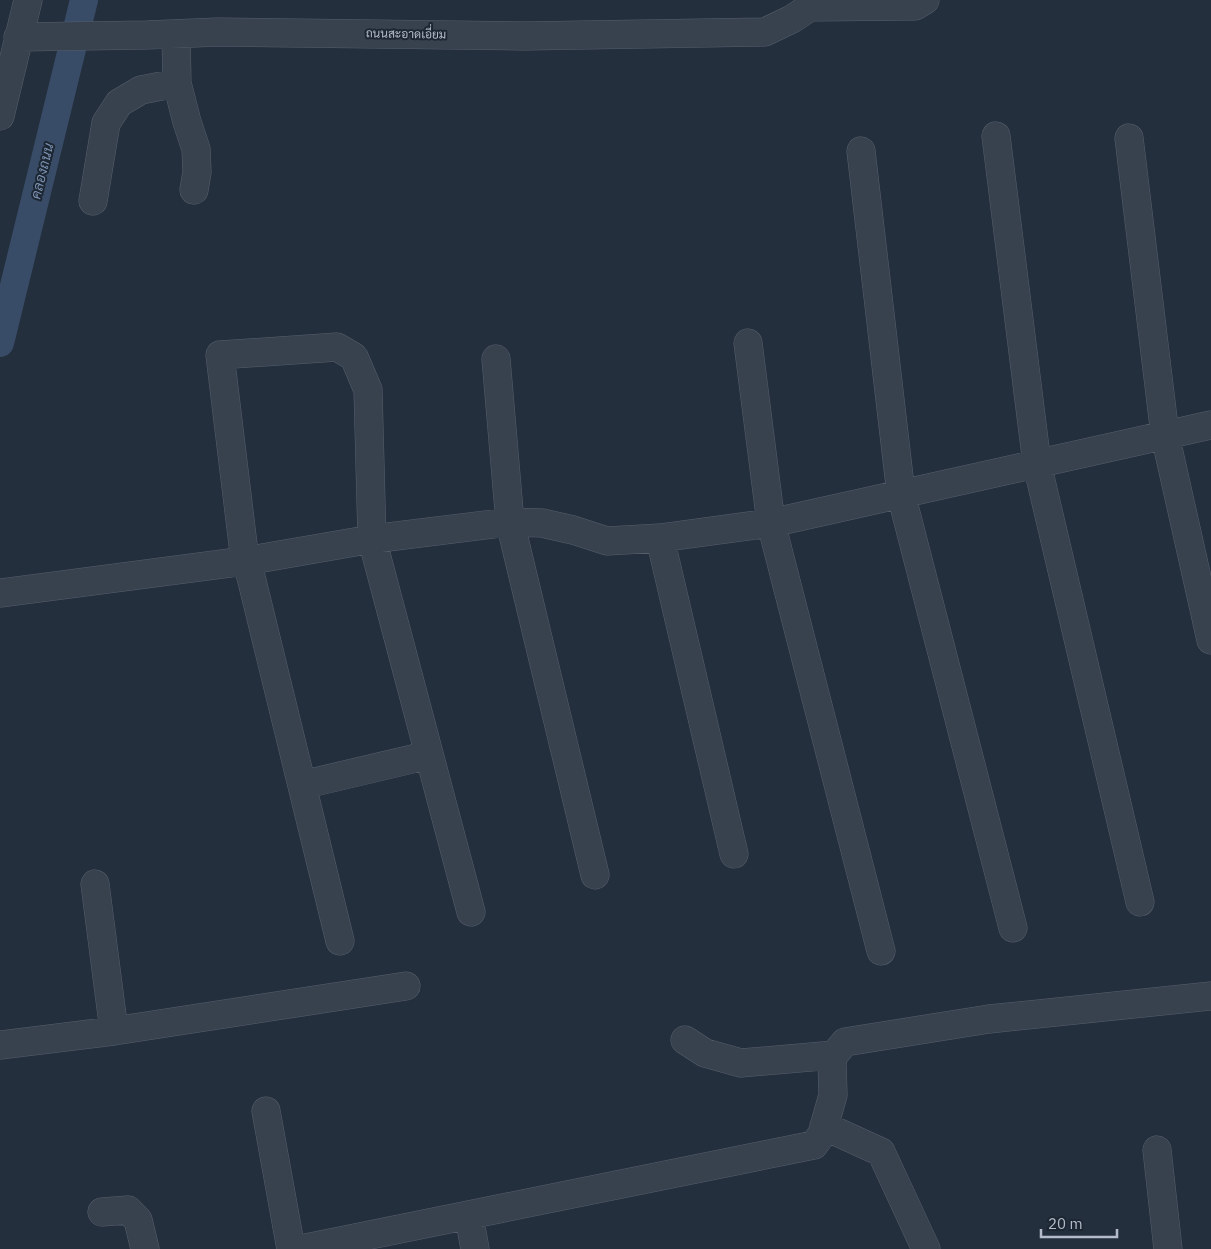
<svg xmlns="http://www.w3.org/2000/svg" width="1211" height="1249" viewBox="0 0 1211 1249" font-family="'IBM Plex Sans',Sarabun,sans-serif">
  <rect width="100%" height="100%" fill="#242f3e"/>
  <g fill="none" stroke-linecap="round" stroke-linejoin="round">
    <path stroke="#394c67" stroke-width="28" d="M0 343 84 0"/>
    <g stroke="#565f6c" stroke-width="29">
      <path id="minor" d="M810 7 915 6 925 0
        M176 34 177 83 187 122 196 149 197 172 194 190
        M18 37 147 35 218 32 525 36 765 32 792 19 810 7V0
        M0 116 28 0
        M996 136 1037 464 1140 902
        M1129 138 1165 435 1211 640
        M861 151 901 494 1013 928
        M93 201 106 123 119 103 141 90 177 83
        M748 343 771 523 881 951
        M337 347 354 357 368 390 372 539 245 561 220 355Z
        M496 359 510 522 595 875
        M660 538 734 854
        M0 593 245 561 251 577 340 941
        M302 785 429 755
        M95 884 114 1031
        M471 912 372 539 510 522 542 523 573 530 607 541 660 538 771 523 1211 425
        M685 1040 705 1053 741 1063 834 1055
        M0 1045 114 1031 406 986
        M266 1111 291 1249
        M824 1126 881 1152 926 1249
        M1157 1150 1168 1249
        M102 1212 128 1210 138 1220 145 1249
        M469 1216 475 1249
        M301 1249 814 1145 822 1134 833 1095 832 1062 834 1055 845 1042 989 1019 1211 996"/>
    </g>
    <use href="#minor" stroke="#38414e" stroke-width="28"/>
  </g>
  <g text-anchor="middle" stroke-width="4" stroke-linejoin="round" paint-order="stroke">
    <g font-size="12" fill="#b4bcc9" stroke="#1d2633">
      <text transform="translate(406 34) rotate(1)" y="4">ถนนสะอาดเอี่ยม</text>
    </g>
    <g font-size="14" font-style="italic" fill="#7c92b1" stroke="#1d2633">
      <text transform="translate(42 171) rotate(-76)" y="5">คลองถนน</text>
    </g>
  </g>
  <path d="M1041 1229v8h76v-8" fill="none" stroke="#b4bcc9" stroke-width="2.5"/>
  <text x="1048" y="1229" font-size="15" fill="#b4bcc9" stroke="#1d2633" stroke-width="4" paint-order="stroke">20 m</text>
</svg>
